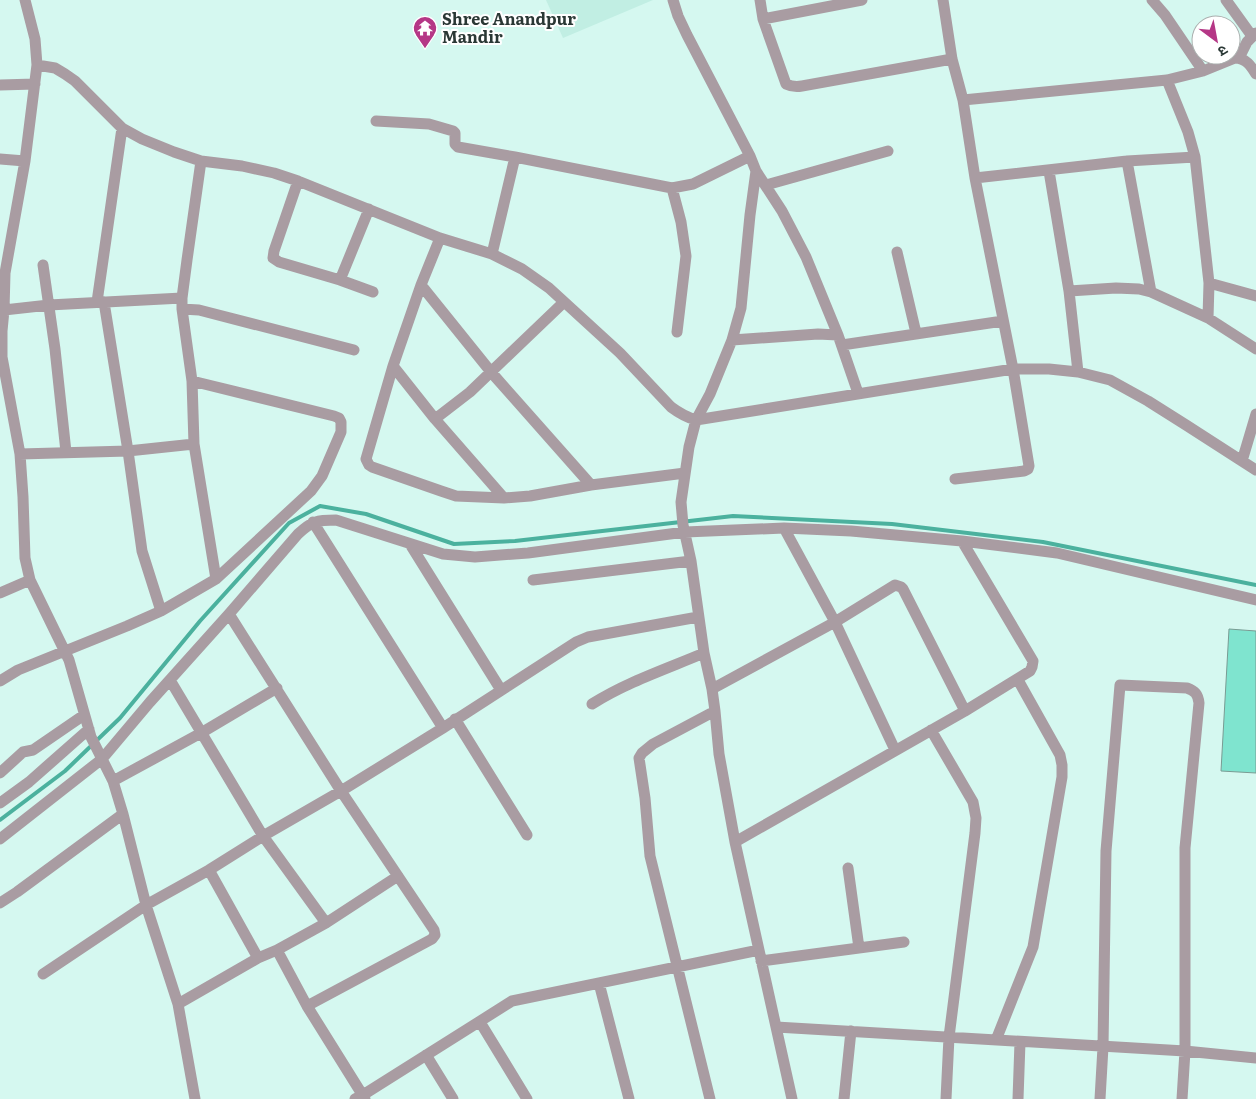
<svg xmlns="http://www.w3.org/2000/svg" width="1256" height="1099" viewBox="0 0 1256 1099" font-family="Literata,'Noto Sans Devanagari',serif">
  <rect width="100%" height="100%" fill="#d5f8f0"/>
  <path fill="#c1eee3" d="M546 0H653L563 38Z"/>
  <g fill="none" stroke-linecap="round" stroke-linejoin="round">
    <path stroke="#4bb19e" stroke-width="4" d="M0 820 65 771 120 718 200 621 289 523 320 506 366 514 454 544 515 541 733 516 892 524 1043 542 1256 585"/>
  </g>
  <path fill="#7fe4cf" stroke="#799b93" d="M1229 629 1256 631V773L1221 771Z"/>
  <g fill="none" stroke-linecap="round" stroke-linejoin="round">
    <path stroke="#a99ca2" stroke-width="11" d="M25 0 35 39 37 65 25 161 5 273 4 310 2 331V357L20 454 23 497 25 558 30 580 69 660 91 737 113 781 123 814 146 905 178 1004 195 1099
      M673 0 678 16 687 35 750 156 756 171 782 211 806 257 838 335 858 393
      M760 0 763 19 786 84C792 87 796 87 802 86L952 59
      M943 0 952 59 963 100 975 178 1013 369 1029 466 1028 469 1024 471 955 479
      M1152 0 1165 15 1203 71
      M1226 0 1252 36
      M763 19 862 0
      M1239 58 1247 42 1256 33
      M37 65 55 68 65 74 75 81 122 128 142 139 174 152 201 161 242 166 274 173 298 181 440 238 492 254 522 269 549 288 620 353 671 407C679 413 686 417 696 420L1013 369H1049L1078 372 1110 380 1148 401 1186 425 1256 470
      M1167 80 1188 132 1195 157 1209 283 1208 318
      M0 85 35 84
      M963 100 1167 80 1203 71 1235 58C1246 58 1251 66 1256 74
      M376 121 429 124 453 131 455 133V144L458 147 515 157 672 188 693 184 750 156
      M0 159 25 161
      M201 161 187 260 182 298V309L192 381 194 444 216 579
      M1127 161 1151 292
      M756 171 750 215 741 308 732 340 710 394 696 420 689 447 681 502 683 525 691 561 704 653 712 689 715 711 719 754 735 842 792 1099
      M1049 171 1069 291 1078 372
      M975 178 1127 161 1195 157
      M298 181 274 251 273 258 279 262 340 280
      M766 185 888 151
      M672 188 681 222 686 256 677 332
      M369 209 340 280 373 292
      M440 238 421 285 393 366 366 459 369 465 372 467 441 491 456 496 504 498 530 496 591 485 685 473
      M897 252 916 333
      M492 254 515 157
      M43 265 55 349 66 452
      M1209 283 1256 296
      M421 285 491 372 591 485
      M1069 291 1116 288 1139 289 1151 292 1208 318 1256 349
      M97 302 122 128
      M104 302 128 451 142 551 161 611
      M182 309 199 310 354 350
      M4 310 49 305 182 298
      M732 340 818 334 838 335
      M842 345 1003 321
      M393 366 435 419 504 498
      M435 419 470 392 564 302
      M20 454 128 451 194 444
      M1242 461 1256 414
      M313 522 443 728
      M784 528 835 622 895 750
      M410 544 501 690
      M533 580 691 561
      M0 593 30 580
      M229 614 341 791 434 930 435 935 432 939 307 1006
      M170 680 263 836 326 923
      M0 681 18 670 127 626 161 611 216 579 311 491 322 476 341 432V422L339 418 334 416 192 381
      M712 689 835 622 895 585 901 587 903 589 965 711
      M592 704C627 682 666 669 704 653
      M455 719 527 835
      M931 730 973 802 976 818 975 833 949 1037 946 1099
      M0 773 23 752 33 750 84 715
      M113 781 201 733 277 688
      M0 803 29 782 89 729
      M0 839 102 759 150 702 229 614 298 534C312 521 317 520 336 520L443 554 475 557 528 553 685 532 784 528 851 531 962 541 1057 553 1256 600
      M735 842 965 711 1030 671 1032 667 1033 661 962 541
      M848 868 859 948
      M209 870 258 958
      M0 903 17 892 123 814
      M277 950 307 1006 365 1099
      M761 961 904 942
      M43 974 146 905 209 870 263 836 341 791 443 728 576 642 588 637 698 617
      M599 983 629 1099
      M178 1004 258 958 277 950 326 923 398 876
      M480 1022 527 1099
      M776 1027 1185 1051 1256 1058
      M996 1040 1033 947 1062 777V765L1060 755 1018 680
      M426 1055 453 1099
      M355 1099 363 1095 512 1001 759 950
      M710 1099 650 856 645 798 639 758 642 753 653 744 715 711
      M844 1099 851 1031
      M1018 1099 1020 1042
      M1100 1099 1103 1047 1106 851 1120 685 1187 688C1195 691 1198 694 1199 703L1185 848V1051L1182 1099"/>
  </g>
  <defs>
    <g id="temple-pin" transform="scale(1.25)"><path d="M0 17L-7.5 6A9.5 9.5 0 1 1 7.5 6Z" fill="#b53786" stroke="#fff"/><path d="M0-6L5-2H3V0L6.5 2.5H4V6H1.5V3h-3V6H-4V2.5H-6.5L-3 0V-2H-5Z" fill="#fff"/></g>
  </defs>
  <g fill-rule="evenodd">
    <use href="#temple-pin" x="425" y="28"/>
  </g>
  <g text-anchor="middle" stroke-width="4" stroke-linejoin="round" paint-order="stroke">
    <g font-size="16" font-weight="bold" fill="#2a3835" stroke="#fff" text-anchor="start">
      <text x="442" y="25">Shree Anandpur<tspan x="442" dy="18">Mandir</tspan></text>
    </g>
  </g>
  <g transform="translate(1216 40) rotate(148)"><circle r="24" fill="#ffffff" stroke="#aaafae"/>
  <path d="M0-4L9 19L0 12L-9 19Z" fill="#b53786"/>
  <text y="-8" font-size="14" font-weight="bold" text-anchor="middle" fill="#2a3835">उ</text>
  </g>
</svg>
